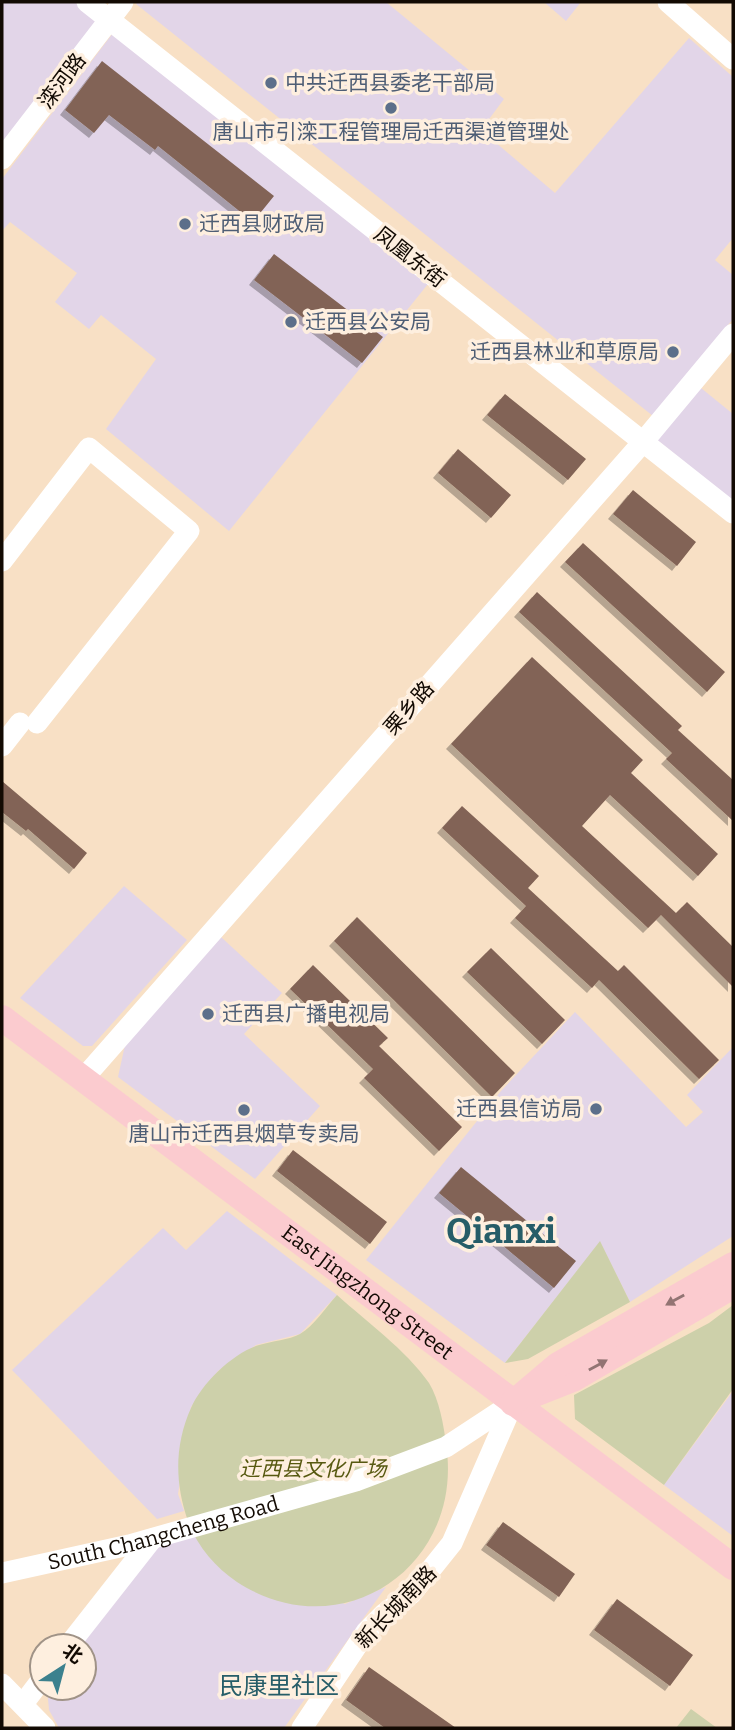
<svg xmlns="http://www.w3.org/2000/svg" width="735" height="1730" viewBox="0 0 735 1730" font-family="Bitter,'Noto Sans SC',serif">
  <defs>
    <filter id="shadow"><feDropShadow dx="-5" dy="5" stdDeviation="0" flood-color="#0004"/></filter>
  </defs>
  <rect width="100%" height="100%" fill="#f8e0c5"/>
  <path fill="#e2d5e8" d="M2 2H75L100 22 2 149Z
    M138 2H386L504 99 481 130 555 193 689 38 733 77V238L715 260 733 275V319L653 416 136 4Z
    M544 2H581L566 21Z
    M113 33 428 284 229 531 106 429 156 359 101 315 89 329 55 302 77 273 10 222 2 231V179Z
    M701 388 733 414V501L657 440Z
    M124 886 187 940 92 1046H83L20 998Z
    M221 937 282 993 244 1034 320 1106 255 1179 118 1077 125 1045Z
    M575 1012 686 1127 703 1112 687 1095 733 1047V1236L630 1302 600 1242 505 1363 366 1260 501 1091Z
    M227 1211 337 1295 300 1334 256 1345 218 1371 191 1407 178 1494 184 1511 157 1519 12 1370 163 1228 186 1250Z
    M733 1391V1536L664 1485Z
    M193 1536 345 1604 386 1587 284 1728H59L49 1710 47 1688H84V1646H77L154 1547Z"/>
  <path fill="#cdd0aa" d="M600 1241 630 1302 528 1359 505 1363Z
    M337 1295C368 1323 405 1349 429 1383 439 1399 444 1426 446 1444 465 1566 342 1650 237 1582 215 1567 197 1546 188 1521 175 1484 174 1446 191 1408 202 1383 233 1353 259 1345 272 1341 289 1340 300 1334 314 1326 326 1307 337 1295Z
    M733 1305V1389L664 1485 575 1419 574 1395 709 1323Z
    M691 1709 717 1728H676Z"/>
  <path fill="#826456" filter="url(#shadow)" d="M102 61 274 196 253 222 158 146 155 150 109 115 94 133 65 110Z
    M274 254 383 337 362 363 254 280Z
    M505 394 586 459 568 480 487 415Z
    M458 449 511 495 491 518 438 473Z
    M633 490 696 542 677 566 613 514Z
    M583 543 725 672 707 692 565 562Z
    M537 592 682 726 678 730 733 780V821L666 759 672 753 519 612Z
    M532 657 643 760 631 773 718 854 698 876 610 795 582 826 676 913 687 902 733 947V987L661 915 648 928 451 744Z
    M2 781 87 853 74 869 28 829 26 831 2 812Z
    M462 806 539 876 528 888 618 971 624 965 719 1060 699 1079 599 980 592 988 515 918 526 906 442 828Z
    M357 917 515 1073 492 1097 334 941Z
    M491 948 565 1020 542 1044 467 972Z
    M313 965 388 1038 379 1046 462 1127 439 1151 364 1078 373 1069 290 989Z
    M293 1150 387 1222 370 1244 277 1171Z
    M461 1167 576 1261 554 1288 439 1193Z
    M503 1522 575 1574 559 1597 486 1545Z
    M617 1599 693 1655 670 1686 594 1630Z
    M369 1667 456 1728H385L346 1700Z"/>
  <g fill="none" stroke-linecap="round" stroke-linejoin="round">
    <g stroke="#fff" stroke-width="21">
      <path d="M87 2 733 513"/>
      <path d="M668 2 733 59"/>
      <path d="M2 159 123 2"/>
      <path d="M2 561 89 448 189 531 37 723"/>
      <path d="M2 746 20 723"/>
      <path d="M82 1080 643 442 733 334"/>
      <path id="s1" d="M2 1573 129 1545 356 1481 446 1447 513 1403"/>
      <path d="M68 1646 152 1539"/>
      <path d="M2 1684 45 1728"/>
      <path d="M23 1704 42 1679"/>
      <path d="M302 1728 366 1632 384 1614 412 1593 452 1543 513 1403"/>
    </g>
    <g stroke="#fbcbcf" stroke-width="26">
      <path id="s2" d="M2 1018 733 1567"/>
      <path d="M535 1394 573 1379 733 1286"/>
      <path d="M513 1403 558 1365 733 1265"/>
    </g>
  </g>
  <defs><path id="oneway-solid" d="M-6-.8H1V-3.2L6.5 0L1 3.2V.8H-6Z" transform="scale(1.75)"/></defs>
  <g fill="#927473">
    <use href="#oneway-solid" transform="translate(675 1300) rotate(151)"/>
    <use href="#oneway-solid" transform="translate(598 1365) rotate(-29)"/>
  </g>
  <g fill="#5c6f8a" stroke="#feefdf" stroke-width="2.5">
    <circle cx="271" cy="83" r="7"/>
    <circle cx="391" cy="108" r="7"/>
    <circle cx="185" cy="224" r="7"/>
    <circle cx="291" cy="322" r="7"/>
    <circle cx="673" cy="352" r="7"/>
    <circle cx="208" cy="1014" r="7"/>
    <circle cx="596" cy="1109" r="7"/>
    <circle cx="244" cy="1110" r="7"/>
  </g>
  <g text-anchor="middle" stroke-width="7" stroke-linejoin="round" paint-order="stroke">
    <g font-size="21" fill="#120a03" stroke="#feefdf">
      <text transform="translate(62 81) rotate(-53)" y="7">滦河路</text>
      <text transform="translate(410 257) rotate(38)" y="7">凤凰东街</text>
      <text transform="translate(409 708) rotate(-49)" y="7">栗乡路</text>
      <text dy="7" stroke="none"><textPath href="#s2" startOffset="457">East Jingzhong Street</textPath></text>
      <text dy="7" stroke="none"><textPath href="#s1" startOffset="166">South Changcheng Road</textPath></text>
      <text transform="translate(396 1607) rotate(-46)" y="7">新长城南路</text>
    </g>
    <g font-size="21" fill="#4e5e75" stroke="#feefdf" text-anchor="start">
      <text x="285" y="90">中共迁西县委老干部局</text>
      <text x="391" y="139" text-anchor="middle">唐山市引滦工程管理局迁西渠道管理处</text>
      <text x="199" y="231">迁西县财政局</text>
      <text x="305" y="329">迁西县公安局</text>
      <text x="659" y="359" text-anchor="end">迁西县林业和草原局</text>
      <text x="222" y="1021">迁西县广播电视局</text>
      <text x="582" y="1116" text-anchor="end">迁西县信访局</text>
      <text x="244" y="1141" text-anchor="middle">唐山市迁西县烟草专卖局</text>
    </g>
    <g font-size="21" font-style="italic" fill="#575910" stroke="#feefdf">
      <text x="313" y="1476">迁西县文化广场</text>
    </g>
    <g font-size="24" fill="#265d68" stroke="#feefdf">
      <text x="279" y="1694">民康里社区</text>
    </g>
    <g font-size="35" font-weight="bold" fill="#265d68" stroke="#feefdf">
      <text x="501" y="1243">Qianxi</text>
    </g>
  </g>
  <rect width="735" height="1730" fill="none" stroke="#120a03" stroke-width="7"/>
  <g transform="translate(63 1667) rotate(36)"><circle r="33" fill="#feefdf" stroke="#a09387" stroke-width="2"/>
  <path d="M0-5L12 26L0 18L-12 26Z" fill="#3c818e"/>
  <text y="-10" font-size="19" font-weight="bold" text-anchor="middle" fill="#120a03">北</text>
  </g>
</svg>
